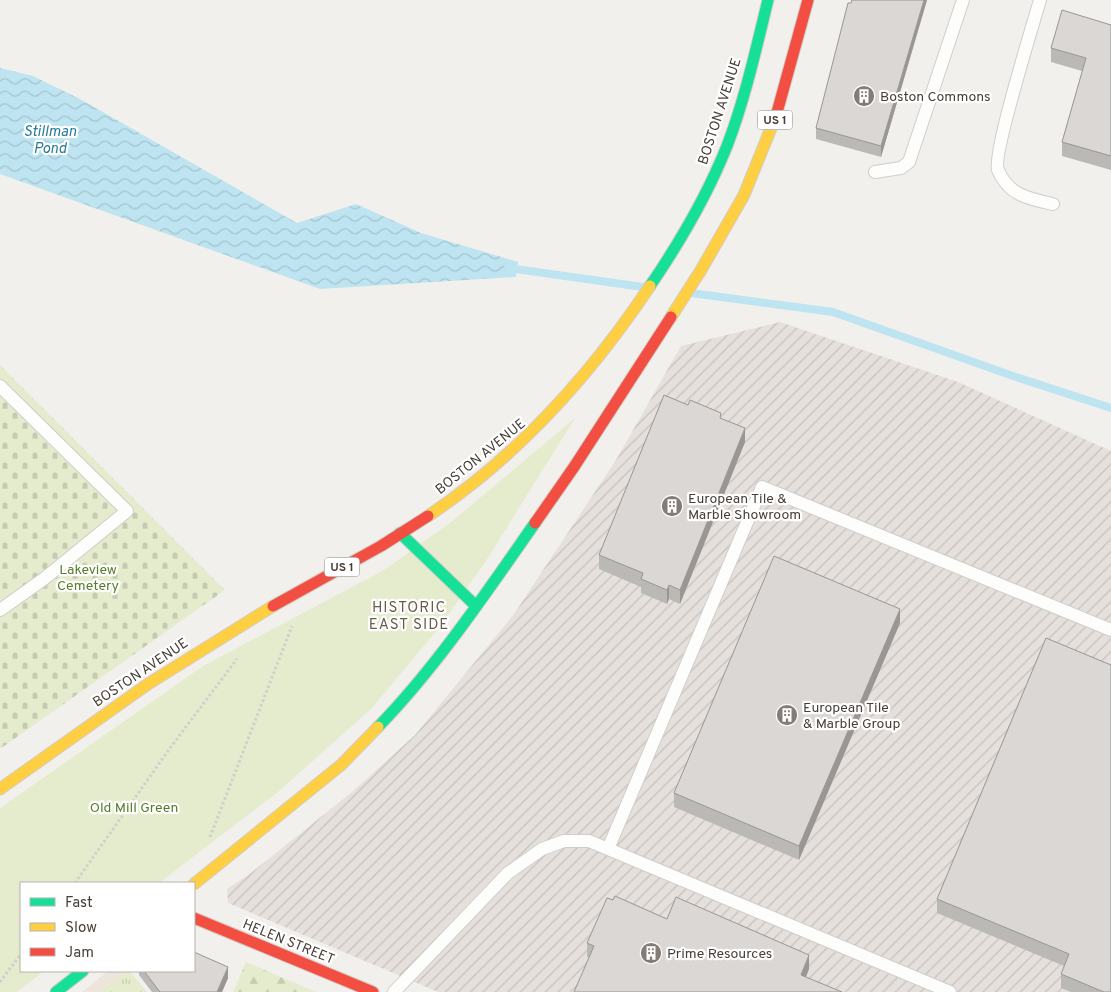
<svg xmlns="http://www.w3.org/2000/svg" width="1111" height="992" viewBox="0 0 1111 992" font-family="Overpass,sans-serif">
  <defs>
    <pattern id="industrial-furrows" width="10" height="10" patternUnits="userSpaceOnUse" patternTransform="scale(1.25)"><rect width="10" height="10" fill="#e5e0dc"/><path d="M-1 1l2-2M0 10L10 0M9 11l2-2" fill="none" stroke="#c6c1be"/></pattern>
    <pattern id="grass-tufts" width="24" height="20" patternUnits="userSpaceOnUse" patternTransform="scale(1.25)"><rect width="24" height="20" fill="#e4eccd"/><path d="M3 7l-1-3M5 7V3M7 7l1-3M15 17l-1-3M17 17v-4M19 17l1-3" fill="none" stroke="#c5cbb1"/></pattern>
    <pattern id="forest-firs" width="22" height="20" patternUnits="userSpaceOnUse" patternTransform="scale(1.25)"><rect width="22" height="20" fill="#e4eccd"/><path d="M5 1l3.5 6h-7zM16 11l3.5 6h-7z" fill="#c5cbb1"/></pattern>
    <pattern id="cemetery-stones" width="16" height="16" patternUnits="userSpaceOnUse" patternTransform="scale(1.25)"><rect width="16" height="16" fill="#e4eccd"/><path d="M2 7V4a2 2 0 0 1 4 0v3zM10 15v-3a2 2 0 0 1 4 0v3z" fill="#c5cbb1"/></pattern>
    <pattern id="water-waves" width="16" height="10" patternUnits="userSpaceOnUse" patternTransform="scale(1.25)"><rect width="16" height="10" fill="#bde4f0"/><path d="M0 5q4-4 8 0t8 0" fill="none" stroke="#a4c5cf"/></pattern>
  </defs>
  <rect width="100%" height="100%" fill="#f2f0ed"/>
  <path fill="url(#industrial-furrows)" d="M780 322 958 382 1111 451V992H438L228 903 227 889 251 873 352 792 415 735 514 614 616 460 681 346Z"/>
  <path fill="#ede5dc" d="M108 971H129L147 992H82Z"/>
  <path fill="url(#grass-tufts)" d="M127 971H129L147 992H100Z"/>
  <path fill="url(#forest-firs)" d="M246 962 316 992H233Z"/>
  <path fill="url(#cemetery-stones)" d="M0 365 225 590 0 749Z"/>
  <path fill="#e4eccd" d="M575 418 486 561 438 629 371 709 278 792 159 883H21V971H44L17 992H0V808L203 666 384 570 451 522Z"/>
  <path fill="url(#water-waves)" d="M0 68 33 76 80 99 297 223 356 204 421 233 518 262 516 277 320 289 0 174Z"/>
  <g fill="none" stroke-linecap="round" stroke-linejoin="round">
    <path stroke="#bde4f0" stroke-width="8" d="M508 268 643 287
      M691 293 833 312 1013 376 1111 408"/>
    <g stroke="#d0cdca" stroke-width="14">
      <path id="lane" d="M1040 0C1033 24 992 157 998 170 1008 195 1029 199 1053 204
        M875 172 901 168 909 162 963 0
        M0 386 127 511 45 578 0 610
        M608 849 762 487 1111 630
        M394 992 508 873 542 849 564 841H589L950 992"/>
    </g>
    <g stroke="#d3cdc5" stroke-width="13">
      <path id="fast" d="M650 286C680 242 707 196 727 146 745 99 756 49 768 0
        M400 533 476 606
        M378 727C437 666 486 593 535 523
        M56 992 83 971"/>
    </g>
    <g stroke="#d3cdc5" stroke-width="13">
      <path id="slow" d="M671 317 701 270 744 195 776 116
        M428 516C518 456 590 376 650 286
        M0 789 148 684 273 606
        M194 884 341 765 378 727"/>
    </g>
    <g stroke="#d3cdc5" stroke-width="13">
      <path id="jam" d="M776 116 808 0
        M535 523 574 467 671 317
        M273 606 381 546 428 516
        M194 918 373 992"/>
    </g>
    <path stroke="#d2cfcb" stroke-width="3" stroke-dasharray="2.5 2.5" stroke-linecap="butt" d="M210 837 292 626
      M75 883 170 748 237 659
      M0 982 21 954"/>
    <use href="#lane" stroke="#fdfdfc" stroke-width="12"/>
    <use href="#fast" stroke="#16e098" stroke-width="11"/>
    <use href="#slow" stroke="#ffcf43" stroke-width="11"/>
    <use href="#jam" stroke="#f24e42" stroke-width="11"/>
  </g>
  <path fill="#bbb9b6" d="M852 0H927L881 157 816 139V128Z
    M1111 25V170L1062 156V142L1082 71 1051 62V48Z
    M721 419 745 442 680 604 669 599 667 604 641 593V587L599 569V555Z
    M900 623 799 860 674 807V793Z
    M1046 638 1111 992H1071L1061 988V974L1064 966 937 913V899Z
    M667 919 809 969 806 977 587 957V943Z
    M139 971H194L228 978 222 992H152L139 975Z"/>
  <path fill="#999694" d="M924 0H927L881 157V146Z
    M745 428V442L680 604V590Z
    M669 585V599L667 604V590Z
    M900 609V623L799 860V846Z
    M809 955V969L801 989V975Z
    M228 967V978L222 992H217Z"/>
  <path fill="#dad7d4" stroke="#999694" d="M852 0H924L881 146 816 128 848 3H851Z
    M1062 10 1111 25V156L1062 142 1086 58 1051 48Z
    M664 395 688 405 690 400 721 413 720 418 745 428 680 590 669 585 667 590 641 579 643 573 599 555Z
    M774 556 900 609 799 846 674 793Z
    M1046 638 1111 665V992H1104L1061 974 1069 954 937 899Z
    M615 896 667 919 676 897 809 955 801 975 842 992H574L594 946 587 943 607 898 613 900Z
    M194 952 228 967 217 992H160L144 971H194Z"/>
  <defs>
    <g id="building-disc" transform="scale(1.125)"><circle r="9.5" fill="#847d77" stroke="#fff"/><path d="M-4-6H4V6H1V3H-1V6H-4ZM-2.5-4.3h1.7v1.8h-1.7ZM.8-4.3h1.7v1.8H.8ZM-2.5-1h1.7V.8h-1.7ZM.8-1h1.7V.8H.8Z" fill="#fff"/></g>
  </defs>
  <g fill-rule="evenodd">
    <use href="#building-disc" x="864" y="96"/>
    <use href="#building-disc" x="672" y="506"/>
    <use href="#building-disc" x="787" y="715"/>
    <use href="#building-disc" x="651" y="953"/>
  </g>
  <g text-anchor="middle" stroke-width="4.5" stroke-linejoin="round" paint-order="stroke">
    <g fill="#fff" stroke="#807974" stroke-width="1">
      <rect x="757.5" y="110.5" width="35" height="19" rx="4"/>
      <rect x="324.5" y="557.5" width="35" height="19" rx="4"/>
    </g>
    <g font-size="12" font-weight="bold" fill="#493f38">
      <text x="775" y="124">US 1</text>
      <text x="342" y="571">US 1</text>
    </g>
    <g font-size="14" fill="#493f38" stroke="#fff" text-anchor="start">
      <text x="880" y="101">Boston Commons</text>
      <text x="688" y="503">European Tile &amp;<tspan x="688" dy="16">Marble Showroom</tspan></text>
      <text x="803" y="712">European Tile<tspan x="803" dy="16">&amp; Marble Group</tspan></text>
      <text x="667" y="958">Prime Resources</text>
    </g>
    <g font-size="14" fill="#493f38" stroke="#fff">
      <text transform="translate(719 111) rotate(-72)" y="5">BOSTON AVENUE</text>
      <text transform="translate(480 456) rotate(-39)" y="5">BOSTON AVENUE</text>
      <text transform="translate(140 672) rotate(-34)" y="5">BOSTON AVENUE</text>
      <text transform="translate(289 941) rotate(22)" y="5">HELEN STREET</text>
    </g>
    <g font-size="14" fill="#567d29" stroke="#fff">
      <text x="88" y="574">Lakeview<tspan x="88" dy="16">Cemetery</tspan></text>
      <text x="134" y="812">Old Mill Green</text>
    </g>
    <g font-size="15" font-style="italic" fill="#287997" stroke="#fff">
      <text x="50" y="136">Stillman<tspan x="50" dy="17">Pond</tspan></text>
    </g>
    <g font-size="15" letter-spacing="1" fill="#6c5c4f" stroke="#fff">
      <text x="409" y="612">HISTORIC<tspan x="409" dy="17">EAST SIDE</tspan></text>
    </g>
  </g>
  <rect x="20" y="882" width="175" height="90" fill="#ffffff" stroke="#b6b2af"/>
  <rect x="30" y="898" width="25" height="8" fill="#16e098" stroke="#b6b2af"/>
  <text x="65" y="907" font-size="15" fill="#493f38">Fast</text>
  <rect x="30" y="923" width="25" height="8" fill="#ffcf43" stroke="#b6b2af"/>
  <text x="65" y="932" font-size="15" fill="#493f38">Slow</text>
  <rect x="30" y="948" width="25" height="8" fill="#f24e42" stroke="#b6b2af"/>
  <text x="65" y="957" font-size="15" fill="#493f38">Jam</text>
</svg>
